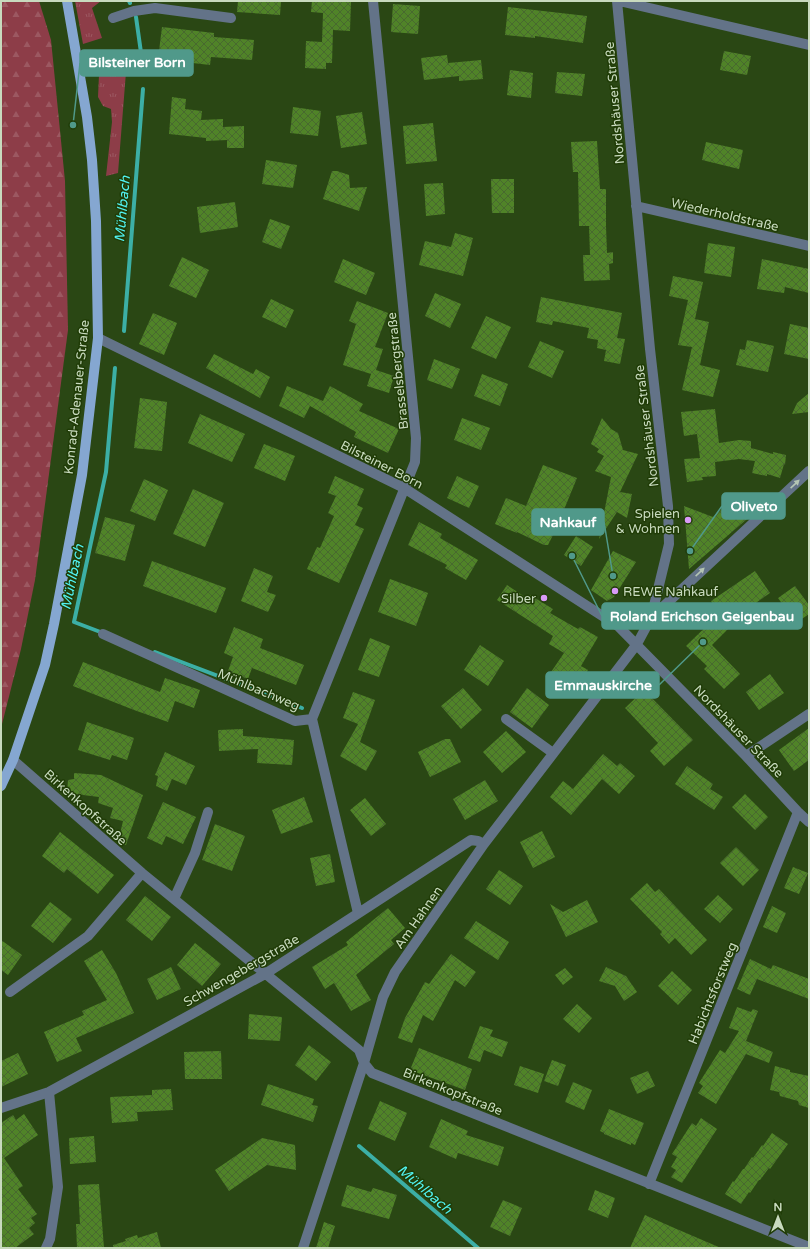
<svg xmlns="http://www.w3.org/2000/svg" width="810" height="1249" viewBox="0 0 810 1249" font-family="'Varela Round',sans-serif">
  <defs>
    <pattern id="grass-tufts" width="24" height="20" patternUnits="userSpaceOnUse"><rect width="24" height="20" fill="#8d3d48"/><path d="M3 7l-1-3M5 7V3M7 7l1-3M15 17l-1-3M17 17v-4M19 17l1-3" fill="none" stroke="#9c5861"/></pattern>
    <pattern id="forest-firs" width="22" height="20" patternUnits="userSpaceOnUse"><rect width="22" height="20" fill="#8d3d48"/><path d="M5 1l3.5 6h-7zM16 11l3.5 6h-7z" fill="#9c5861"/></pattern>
    <pattern id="building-cross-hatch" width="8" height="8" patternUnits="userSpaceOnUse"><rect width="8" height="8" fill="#508328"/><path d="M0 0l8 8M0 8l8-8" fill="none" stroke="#48692f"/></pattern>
  </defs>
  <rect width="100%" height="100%" fill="#2a4714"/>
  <path fill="url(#grass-tufts)" d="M75 1H101L92 8 102 38 83 44Z
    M126 72 118 173 106 176 112 122 111 109 103 106 98 97 99 75Z"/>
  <path fill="url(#forest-firs)" d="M1 1H39L51 40 65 181 68 330 35 580 21 649 1 728Z"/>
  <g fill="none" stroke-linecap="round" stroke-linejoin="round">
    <path stroke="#3cafa6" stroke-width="4" d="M129 1 130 3
      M136 17 144 74
      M124 331 143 89
      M103 633 74 622 106 472 115 368
      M155 652 302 708
      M359 1146 478 1248"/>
  </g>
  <path fill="url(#building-cross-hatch)" d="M238 1H281L280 15 237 12Z
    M312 1H351L350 31 333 30 332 63H326V69L305 68 306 41 322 42 323 13 311 12Z
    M393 4 420 6 418 34 391 32Z
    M508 7 587 16 583 43 535 36V38L505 35Z
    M162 27 214 33V37L254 40 252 60 211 57 210 65 158 59Z
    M724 51 751 56 747 75 720 70Z
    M447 55 448 63 481 60 483 79 459 81V76L424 80 421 58Z
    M510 70 533 73 531 98 507 95Z
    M557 72 585 74 582 96 555 93Z
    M172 97 186 99 185 109 202 111 201 120 223 119V127L244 126V148H227V140L206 141V138L169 134Z
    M293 107 321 111 318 136 290 133Z
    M362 112 367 144 341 148 336 116Z
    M433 123 437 161 406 164 403 126Z
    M597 141 600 189H606V226L607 253 613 252V263L609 264 610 280 584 281 583 255H590L589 226H579L578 172H573L571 142Z
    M706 142 743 150 739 169 702 160Z
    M266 160 297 165 293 188 262 184Z
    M332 171H337L349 175 350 188 367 187 359 211 323 199Z
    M491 179H514V213H492Z
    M443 183 445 214 426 216 424 184Z
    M235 202 238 227 200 233 197 207Z
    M270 219 290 226 281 249 262 242Z
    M455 233 473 238 463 276 419 265 425 241 451 247Z
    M708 243 735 247 731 277 704 273Z
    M182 257 209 270 196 298 169 286Z
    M343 259 375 273 366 295 334 282Z
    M762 259 809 269V293L785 287 784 293 757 289Z
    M673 276 703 282 695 319 709 322 700 365 720 370 713 397 682 390 692 347 678 345 688 300 669 296Z
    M435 293 461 304 450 328 425 316Z
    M541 297 622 313 617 338 625 339 620 364 604 361 606 350 597 348 598 340 587 338 589 328 553 321 552 325 536 322Z
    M271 299 294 310 286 328 262 317Z
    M357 301 388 313 375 347 383 349 376 370 394 376 389 393 367 386 371 374 343 365 356 324 349 321Z
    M153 313 177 323 164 355 139 344Z
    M486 316 511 327 496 359 471 348Z
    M790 324 809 328V359L784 354Z
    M747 340 774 346 768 372 736 365 740 349 745 350Z
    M540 341 564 351 552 378 528 367Z
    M214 354 253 374 256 369 270 377 260 398 206 368Z
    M434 359 460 369 452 389 427 380Z
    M482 374 508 384 500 406 474 396Z
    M287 386 323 401 330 386 363 404 359 411 399 429 388 453 354 437 356 432 310 406 304 418 279 406Z
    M809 393V412L792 414 797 403Z
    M140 398 167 402 162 451 134 448Z
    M715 409 719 443 739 440 751 441V448L773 454V452L786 455 785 465 784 464 780 478 767 474V476L752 473 755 461 739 459 715 462 716 476 702 477 703 480 687 482 684 459 700 458 697 434 684 436 681 412Z
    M200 414 245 434 232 462 188 443Z
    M462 418 490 428 481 450 454 440Z
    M602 418 611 429 618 433 623 450 638 454 620 492 632 494 627 518 617 512 599 539 611 477 595 471 604 456 597 452 599 449 591 444Z
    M264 444 295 456 285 481 254 468Z
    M543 465 577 478 561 517 539 513 538 515 558 525 548 545H544L517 532V533L495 524 506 498 526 506Z
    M335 476 364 489 357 505 363 508 355 525 364 529 339 583 307 569 317 547 320 548 334 516 328 513 336 496 328 493Z
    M457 476 479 486 469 508 447 498Z
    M144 479 168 490 155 521 130 511Z
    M193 489 224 503 205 547 173 534Z
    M729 503 747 519 689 569 684 506 713 517Z
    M105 517 135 525 125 561 95 553Z
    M419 522 442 534 440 538 478 560 466 580 445 568 447 565 408 545Z
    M576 536 593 547 581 566 564 555Z
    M613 551 636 562 614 597 607 601 591 590Z
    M152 561 226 588 216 613 143 586Z
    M254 568 273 576 267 592 276 595 268 612 241 601Z
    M755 571 770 593 725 624 729 628 712 645 740 674 724 689 704 669 707 666 686 646 720 613 711 601Z
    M390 579 428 593 416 626 378 612Z
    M507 585 528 599 530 595 553 609 550 613 578 629 580 627 598 637 581 666 588 670 572 692 549 675 564 653 549 644 553 636 497 600Z
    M795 586 809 605V614L796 623 778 598Z
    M234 627 263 639 260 648 304 665 296 685 252 668 248 679 228 671 233 657 224 653Z
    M370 638 390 646 379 677 358 670Z
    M480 645 504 661 488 686 464 670Z
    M83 662 160 692 165 678 200 690 194 708 175 701 168 722 134 710 73 686Z
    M770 674 784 693 759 710 746 692Z
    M463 688 482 710 461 729 441 706Z
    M527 688 549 705 532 728 510 712Z
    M644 690 693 740 664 766 650 751 658 743 625 708Z
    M353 692 375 700 360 742 377 751 366 771 340 756 358 724 343 718Z
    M87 722 134 738 127 760 112 755 110 760 78 750Z
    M809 728V760L794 771 779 750Z
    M243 729V736L294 740 292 765 257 763 258 749 219 751 218 730Z
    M506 731 526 752 502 773 483 752Z
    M445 739H450L461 762 430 777 418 752Z
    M165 752 195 766 186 785 172 779 167 791 156 786 158 776 155 775Z
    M603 754 617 766 620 763 635 776 619 794 602 779 571 815 550 797 563 781 573 789Z
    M687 766 713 784 710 789 723 797 714 810 675 784Z
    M74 773 101 775 143 795 126 845 118 843 123 821 110 818 113 808 98 803 99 797 67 793 68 780 74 779Z
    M485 780 498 801 465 820 453 799Z
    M745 794 768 817 755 830 732 807Z
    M304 797 313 822 281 834 272 810Z
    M365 798 386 824 371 836 350 810Z
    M163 802 196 817 183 844 166 836 162 845 147 838Z
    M215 824 245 836 232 871 202 860Z
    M542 831 555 857 533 868 520 842Z
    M60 832 114 875 98 894 67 869 64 873 42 856Z
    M736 847 759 870 743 886 720 863Z
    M330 854 335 882 316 886 310 858Z
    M793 867 808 873 799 894 784 888Z
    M499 870 523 886 510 905 486 889Z
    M647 883 655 892 659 889 707 940 691 955 675 938 669 944 660 934 662 932 630 899Z
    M718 895 733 909 720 923 704 909Z
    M145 896 171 917 152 941 126 920Z
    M587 900 598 922 566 937 550 904 563 912Z
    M50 902 72 919 53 943 31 926Z
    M772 906 786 913 777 933 763 927Z
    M388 908 405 928 391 940 394 944 356 975 371 1000 351 1011 334 983 325 989 312 967 348 945 346 942Z
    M476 921 509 942 498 960 464 938Z
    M1 940 22 955 8 975 1 970Z
    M195 943 221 964 202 986 177 965Z
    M102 950 116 973 134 1013 76 1038 82 1051 57 1062 44 1032 84 1015 82 1011 107 1000 84 961Z
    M451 954 476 972 465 987 455 980 433 1021 423 1015 412 1043 398 1038 405 1018 425 982 429 984Z
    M750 959 771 969 773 965 809 979V999L757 979 750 995 737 989Z
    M171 967 181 989 157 1000 147 979Z
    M606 967 626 976 637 992 624 1001 615 986 599 981Z
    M565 968 573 977 563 985 555 975Z
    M672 971 692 990 678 1005 658 986Z
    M577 1004 592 1018 579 1033 563 1019Z
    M737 1007 751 1012 753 1009 758 1011 746 1041 773 1052 769 1063 746 1054 716 1104 698 1093 703 1086 699 1083 720 1050 725 1053 739 1031 729 1028Z
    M249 1014 282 1017 280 1041 248 1039Z
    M480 1026 493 1030 490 1036 508 1042 502 1057 484 1050 480 1062 468 1058Z
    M309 1045 331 1062 316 1081 295 1065Z
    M419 1048 472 1069 465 1090 410 1070Z
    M221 1051 222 1079H185L184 1052Z
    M18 1053 28 1074 1 1087V1061Z
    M552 1060 566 1065 558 1086 544 1081Z
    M520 1066 544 1074 538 1093 514 1085Z
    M775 1066 790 1070V1072L809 1076V1108L799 1105 798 1101 780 1096 779 1092 770 1090Z
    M648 1071 655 1086 637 1094 630 1078Z
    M573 1082 592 1090 584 1110 565 1102Z
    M268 1084 314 1099 312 1105 318 1106 313 1122 261 1105Z
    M171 1089 173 1110 137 1112 138 1121 112 1123 110 1097 152 1095V1090Z
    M380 1101 407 1113 395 1141 368 1129Z
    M609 1109 644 1123 635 1145 631 1143V1145L604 1134V1133L600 1131Z
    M24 1114 38 1135 4 1158 23 1186 18 1189 37 1214 31 1218 35 1223 29 1228 34 1234 15 1248H1V1123L13 1115 16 1120Z
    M701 1118 717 1129 682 1183 671 1177 676 1170 671 1167 677 1157 672 1154 692 1123 696 1126Z
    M441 1119 468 1131 466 1135 504 1147 498 1166 458 1153 456 1159 429 1147Z
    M772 1133 788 1144 770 1169 769 1168 760 1180H759L750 1193 749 1192 741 1204 725 1194 733 1181 734 1182 743 1169H744L752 1157 753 1158 762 1145 763 1146Z
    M94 1136 96 1162 70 1164 69 1138Z
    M262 1138 295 1145 296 1170 267 1165 229 1191 215 1170Z
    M99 1184 104 1248H77L76 1224H80L78 1185Z
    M347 1185 371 1192 373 1188 397 1195 389 1219 341 1206Z
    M595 1190 615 1198 608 1218 588 1210Z
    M503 1200 522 1208 510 1236 490 1227Z
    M645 1215 672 1227 721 1248H630Z
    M324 1222 335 1226 328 1248H316Z
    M157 1232 161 1248H113V1245L126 1241 125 1239 137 1235 138 1238Z"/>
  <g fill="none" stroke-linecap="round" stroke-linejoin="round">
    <path stroke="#637388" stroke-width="10" d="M619 1 809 45
      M113 18 134 11 155 8 231 18
      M636 206 809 246
      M98 338 404 488 618 626 746 756 798 812 809 822
      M651 618 809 471
      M103 634 295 721 312 719
      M312 719 415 462 416 438 373 1
      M312 719 358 913
      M506 719 553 753
      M746 756 809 714
      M13 760 142 873 359 1050 364 1063 372 1073 809 1247
      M174 899 195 853 208 812
      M10 992 88 936 142 873
      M1 1108 49 1092 265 974 471 840 478 841 484 844
      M649 1184 798 812
      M46 1248 50 1239 58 1187 49 1092
      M303 1248 364 1063 383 997 395 972 484 844 637 644 651 618 669 544 668 506 650 349 617 1"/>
    <path stroke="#85a7d1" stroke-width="10" d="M1 786 13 760 45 665 54 624 82 475 98 338 96 221 92 160 87 117 67 1"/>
  </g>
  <defs><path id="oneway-solid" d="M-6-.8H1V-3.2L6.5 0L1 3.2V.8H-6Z"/></defs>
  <g fill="#b4c5b3">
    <use href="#oneway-solid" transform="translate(795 484) rotate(-43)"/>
    <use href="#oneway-solid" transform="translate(700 572) rotate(-43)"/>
  </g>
  <g fill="#d99af7" stroke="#203c07" stroke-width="1.5">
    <circle cx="688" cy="520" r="4"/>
    <circle cx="615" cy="591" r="4"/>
    <circle cx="544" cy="598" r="4"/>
  </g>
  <g text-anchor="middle" stroke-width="3" stroke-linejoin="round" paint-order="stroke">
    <g font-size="13" fill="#c8dabe" stroke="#203c07">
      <text transform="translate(614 103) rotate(-95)" y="5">Nordshäuser Straße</text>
      <text transform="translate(725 214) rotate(13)" y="5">Wiederholdstraße</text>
      <text transform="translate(397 371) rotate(-96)" y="5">Brasselsbergstraße</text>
      <text transform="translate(76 397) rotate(-84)" y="5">Konrad-Adenauer-Straße</text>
      <text transform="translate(646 426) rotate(-97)" y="5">Nordshäuser Straße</text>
      <text transform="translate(382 464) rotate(27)" y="5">Bilsteiner Born</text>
      <text transform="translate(259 689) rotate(23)" y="5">Mühlbachweg</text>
      <text transform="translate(739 731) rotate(46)" y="5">Nordshäuser Straße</text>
      <text transform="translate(86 807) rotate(42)" y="5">Birkenkopfstraße</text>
      <text transform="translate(418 917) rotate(-55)" y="5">Am Hahnen</text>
      <text transform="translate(241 970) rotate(-30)" y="5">Schwengebergstraße</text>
      <text transform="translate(712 993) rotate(-68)" y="5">Habichtsforstweg</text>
      <text transform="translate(453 1091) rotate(22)" y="5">Birkenkopfstraße</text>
    </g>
    <g font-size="13" fill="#c8dabe" stroke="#203c07" text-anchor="end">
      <text x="680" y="518">Spielen<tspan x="680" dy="15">&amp; Wohnen</tspan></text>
      <text x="623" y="596" text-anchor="start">REWE Nahkauf</text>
      <text x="536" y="603">Silber</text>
    </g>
    <g font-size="14" font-style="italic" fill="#51f2f1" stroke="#203c07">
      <text transform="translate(122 209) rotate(-85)" y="5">Mühlbach</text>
      <text transform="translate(72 577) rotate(-78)" y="5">Mühlbach</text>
      <text transform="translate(425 1189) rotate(41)" y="5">Mühlbach</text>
    </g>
  </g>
  <path fill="none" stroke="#50998a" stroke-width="1.5" d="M73 125L80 63M690 551L722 506M613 576L604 522M572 556L602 616M703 642L659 685"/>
  <g fill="#50998a" stroke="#203c07" stroke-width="1.5">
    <circle cx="73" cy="125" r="4"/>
    <circle cx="690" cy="551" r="4"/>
    <circle cx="613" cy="576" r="4"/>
    <circle cx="572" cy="556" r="4"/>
    <circle cx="703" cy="642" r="4"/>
  </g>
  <g fill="#50998a" stroke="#50998a" stroke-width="1.5">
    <rect x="80" y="50" width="113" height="26" rx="4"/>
    <rect x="722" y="493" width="63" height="26" rx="4"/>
    <rect x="532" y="509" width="72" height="26" rx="4"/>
    <rect x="602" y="603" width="200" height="26" rx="4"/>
    <rect x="546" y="672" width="113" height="26" rx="4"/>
  </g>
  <g font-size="14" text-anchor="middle" font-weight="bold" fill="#fff">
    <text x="137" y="67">Bilsteiner Born</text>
    <text x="754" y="511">Oliveto</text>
    <text x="568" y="527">Nahkauf</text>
    <text x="702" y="621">Roland Erichson Geigenbau</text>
    <text x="603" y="690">Emmauskirche</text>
  </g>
  <rect width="810" height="1249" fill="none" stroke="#c8dabe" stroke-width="4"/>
  <g transform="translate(778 1217)" stroke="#203c07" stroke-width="3" paint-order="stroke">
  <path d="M0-3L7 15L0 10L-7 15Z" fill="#c8dabe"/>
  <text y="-6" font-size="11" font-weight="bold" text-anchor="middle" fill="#c8dabe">N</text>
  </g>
</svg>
